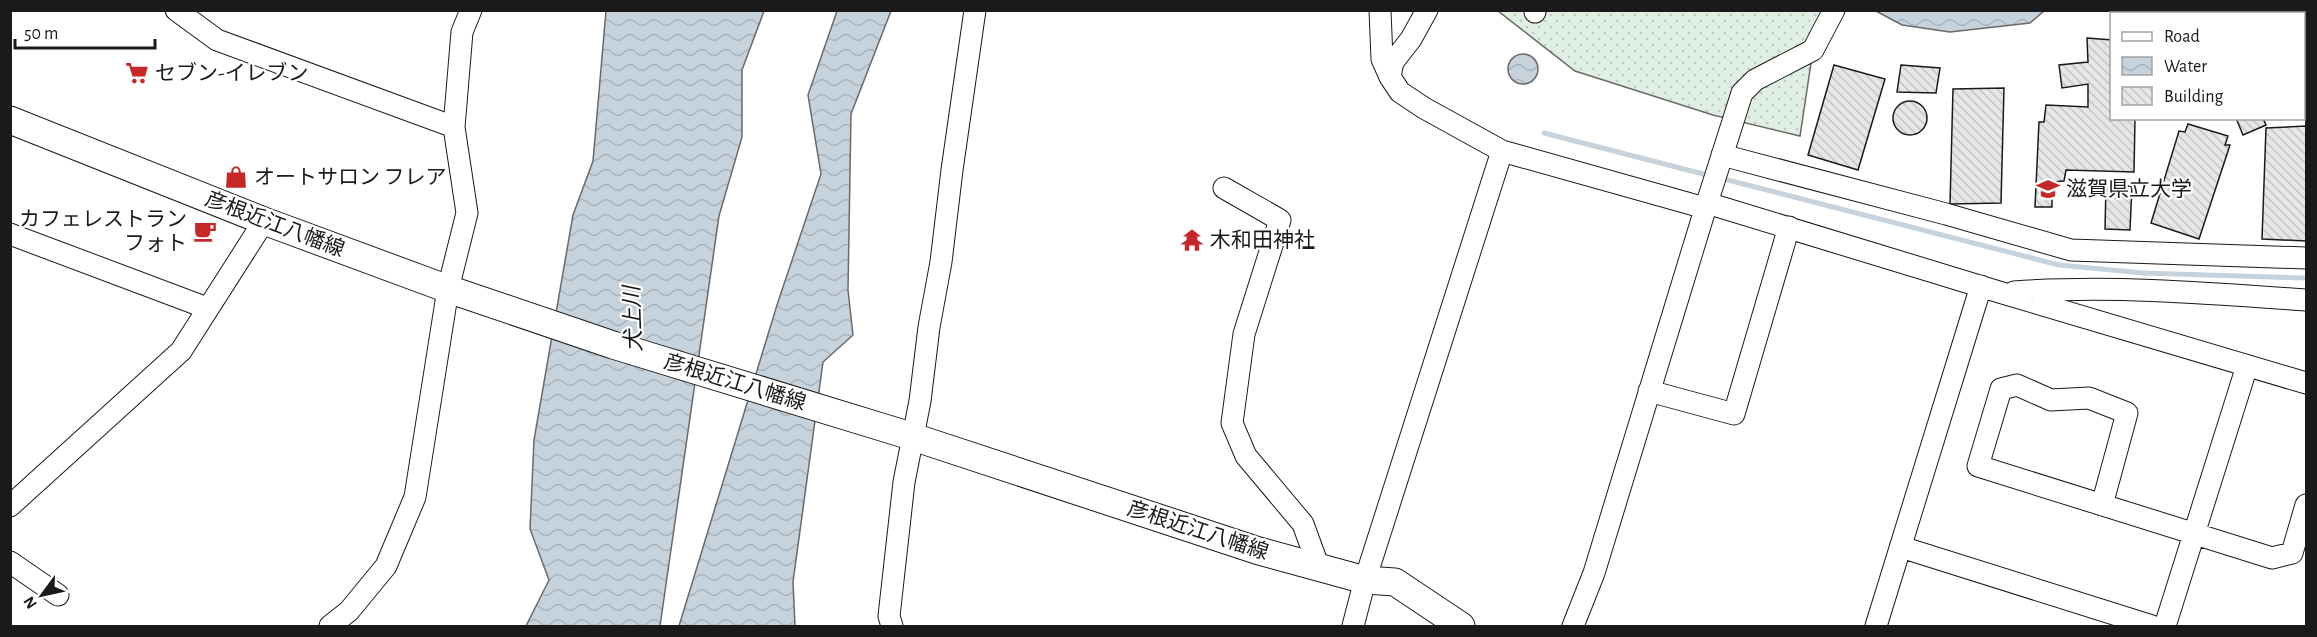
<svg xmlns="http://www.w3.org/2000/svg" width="2317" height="637" viewBox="0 0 2317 637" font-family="'Alegreya Sans','Noto Sans JP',sans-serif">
  <defs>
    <pattern id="grass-dots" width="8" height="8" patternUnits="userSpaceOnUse" patternTransform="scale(1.5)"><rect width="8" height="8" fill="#e0efe3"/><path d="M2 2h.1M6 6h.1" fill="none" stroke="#c0ccc2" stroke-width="1.8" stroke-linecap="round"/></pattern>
    <pattern id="water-waves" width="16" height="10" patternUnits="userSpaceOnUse" patternTransform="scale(1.5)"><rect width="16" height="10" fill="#c6d2dc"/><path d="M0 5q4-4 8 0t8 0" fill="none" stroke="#aab4bc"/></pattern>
    <pattern id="building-back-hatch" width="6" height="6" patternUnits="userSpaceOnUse" patternTransform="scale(1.5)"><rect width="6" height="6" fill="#e6e6e6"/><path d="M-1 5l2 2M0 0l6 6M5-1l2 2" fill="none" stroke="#c5c5c5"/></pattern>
  </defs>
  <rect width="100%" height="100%" fill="#fff"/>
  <path fill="url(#grass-dots)" stroke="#6a6a6a" stroke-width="1.5" d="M1832 10 1813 50 1800 136 1713 115 1575 71 1498 11Z"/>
  <path fill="url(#water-waves)" stroke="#6a6a6a" stroke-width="1.5" d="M606 11H764L742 70V137L719 216 660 626H526L549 580 530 529 534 440 573 215 593 161Z
    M837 11H891L851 114 848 290 853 335 823 362 793 582 795 626H679L777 305 821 174 808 95Z
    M1876 11H2044L2030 23 1950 32 1902 25Z
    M1508 69a15 15 0 1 1 30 0a15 15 0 1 1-30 0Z"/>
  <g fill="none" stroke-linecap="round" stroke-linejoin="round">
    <path stroke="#c6d2dc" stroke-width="5" d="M1544 133 1711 176
      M1720 178 2059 265 2143 273 2306 278"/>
  </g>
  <path fill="url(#building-back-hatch)" stroke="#1a1a1a" stroke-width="1.5" d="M2186 10H2240V14H2186Z
    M2291 10H2306V88L2304 87V14H2290Z
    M2087 38 2112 40V118H2135L2134 172 2066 170 2064 181 2052 182V207H2035L2039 122H2044L2046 105 2088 107V84L2062 88 2059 65 2088 62Z
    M1834 65 1885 79 1858 170 1808 155Z
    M1901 65 1940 68 1936 93 1897 92Z
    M2004 88 2001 203 1950 204 1953 89Z
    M1893 118a17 17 0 1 1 34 0a17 17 0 1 1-34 0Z
    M2236 118H2263L2266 125 2243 135Z
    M2188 124 2228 136 2225 145H2230L2199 239 2151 223 2179 131 2185 132Z
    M2306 126V241L2262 239 2266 128Z
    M2106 186H2132L2130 230 2105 229Z"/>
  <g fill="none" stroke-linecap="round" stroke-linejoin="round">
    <g stroke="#1a1a1a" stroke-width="23">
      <path id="minor" d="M176 10 217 40 454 127
        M1380 10 1382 59 1390 77
        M1427 10 1411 39 1393 62 1390 77 1400 92 1424 108 1502 151 1705 208
        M1535 12V10
        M2171 14 2172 10
        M1722 155 1946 214 2071 250 2306 258
        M1224 188 1280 220 1244 334 1232 423 1246 456 1303 524 1319 568
        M1707 203 1742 93 1755 80 1813 50 1834 10
        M10 234 207 308
        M2014 292C2111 285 2209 293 2306 300
        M1649 391 1734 414 1789 227
        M2102 505 2127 413 2089 398 2051 400 2017 385 2001 389 1978 466 2272 558 2292 553 2306 505
        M10 506 181 351 264 221
        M1901 547 2152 626
        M10 562 58 595
        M330 626 349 611 386 566 415 497 448 289 467 213 454 127 462 32 471 10
        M892 626 889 616 904 482 920 401 929 327 941 262 952 170 975 10
        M1353 626 1365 580 1502 151
        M1573 626 1594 573 1707 203 1999 292 2306 383
        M1876 626 1981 286
        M2165 626 2247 366"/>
    </g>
    <g stroke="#1a1a1a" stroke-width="29">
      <path id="major" d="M10 120 264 221 448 289 613 345 901 433 1259 551 1365 580 1395 582 1461 626"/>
    </g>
    <use href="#minor" stroke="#fff" stroke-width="21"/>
    <use href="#major" stroke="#fff" stroke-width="27"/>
  </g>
  <defs>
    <g id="supermarket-bare" transform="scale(1.8)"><path d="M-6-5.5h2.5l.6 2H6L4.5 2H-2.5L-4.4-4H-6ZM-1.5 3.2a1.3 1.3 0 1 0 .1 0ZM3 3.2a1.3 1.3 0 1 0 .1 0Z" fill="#c62828" stroke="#fff" stroke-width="2.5" paint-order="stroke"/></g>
    <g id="shop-bare" transform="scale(1.8)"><path d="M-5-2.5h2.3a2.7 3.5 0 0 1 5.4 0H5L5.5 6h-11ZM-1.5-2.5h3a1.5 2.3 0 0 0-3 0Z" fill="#c62828" stroke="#fff" stroke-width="2.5" paint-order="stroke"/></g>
    <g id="university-bare" transform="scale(1.8)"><path d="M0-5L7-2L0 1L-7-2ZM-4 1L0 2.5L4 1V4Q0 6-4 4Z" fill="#c62828" stroke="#fff" stroke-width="2.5" paint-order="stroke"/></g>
    <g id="cafe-bare" transform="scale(1.8)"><path d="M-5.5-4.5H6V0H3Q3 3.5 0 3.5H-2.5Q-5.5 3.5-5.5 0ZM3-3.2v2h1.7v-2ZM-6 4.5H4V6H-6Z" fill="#c62828" stroke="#fff" stroke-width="2.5" paint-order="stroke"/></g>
    <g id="temple-bare" transform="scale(1.8)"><path d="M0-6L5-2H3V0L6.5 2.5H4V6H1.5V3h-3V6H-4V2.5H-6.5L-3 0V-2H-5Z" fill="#c62828" stroke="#fff" stroke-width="2.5" paint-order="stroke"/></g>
  </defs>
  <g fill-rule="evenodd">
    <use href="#supermarket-bare" x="137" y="73"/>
    <use href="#shop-bare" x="236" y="177"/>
    <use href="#university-bare" x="2048" y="189"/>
    <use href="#cafe-bare" x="205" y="231"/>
    <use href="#temple-bare" x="1192" y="240"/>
  </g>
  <g text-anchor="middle" stroke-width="4.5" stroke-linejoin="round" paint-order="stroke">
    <g font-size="21" fill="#1a1a1a" stroke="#fff" text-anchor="start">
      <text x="155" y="80">セブン-イレブン</text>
      <text x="254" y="184">オートサロン フレア</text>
      <text x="2066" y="196">滋賀県立大学</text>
      <text x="187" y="226" text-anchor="end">カフェレストラン<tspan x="187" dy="24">フォト</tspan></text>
      <text x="1210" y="247">木和田神社</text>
    </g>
    <g font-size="21" fill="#1a1a1a" stroke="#fff">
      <text transform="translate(275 224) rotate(21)" y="7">彦根近江八幡線</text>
      <text transform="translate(735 382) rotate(17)" y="7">彦根近江八幡線</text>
      <text transform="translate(1198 530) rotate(18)" y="7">彦根近江八幡線</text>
    </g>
    <g font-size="22" font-style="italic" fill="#1a1a1a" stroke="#fff">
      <text transform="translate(632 319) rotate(-92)" y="8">犬上川</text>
    </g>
  </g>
  <rect width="2317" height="637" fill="none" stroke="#1a1a1a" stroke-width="24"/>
  <rect x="2110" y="12" width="195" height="108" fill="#ffffff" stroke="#a3a3a3" stroke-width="1.5"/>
  <rect x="2122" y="32" width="30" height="9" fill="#ffffff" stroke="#a3a3a3" stroke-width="1.5"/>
  <text x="2164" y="42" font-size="18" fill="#1a1a1a">Road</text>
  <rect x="2122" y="57" width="30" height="18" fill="url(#water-waves)" stroke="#a3a3a3" stroke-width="1.5"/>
  <text x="2164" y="72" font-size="18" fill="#1a1a1a">Water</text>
  <rect x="2122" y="87" width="30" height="18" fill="url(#building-back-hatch)" stroke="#a3a3a3" stroke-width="1.5"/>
  <text x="2164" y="102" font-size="18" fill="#1a1a1a">Building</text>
  <g transform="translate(42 595) rotate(237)" stroke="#ffffff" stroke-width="4.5" paint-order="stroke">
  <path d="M0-4.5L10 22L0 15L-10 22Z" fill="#1a1a1a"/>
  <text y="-9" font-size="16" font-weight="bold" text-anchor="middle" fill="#1a1a1a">N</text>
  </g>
  <path d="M15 39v9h140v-9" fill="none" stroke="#1a1a1a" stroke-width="3"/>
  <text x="24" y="39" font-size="18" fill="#1a1a1a" stroke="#ffffff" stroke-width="4.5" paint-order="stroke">50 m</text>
</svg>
